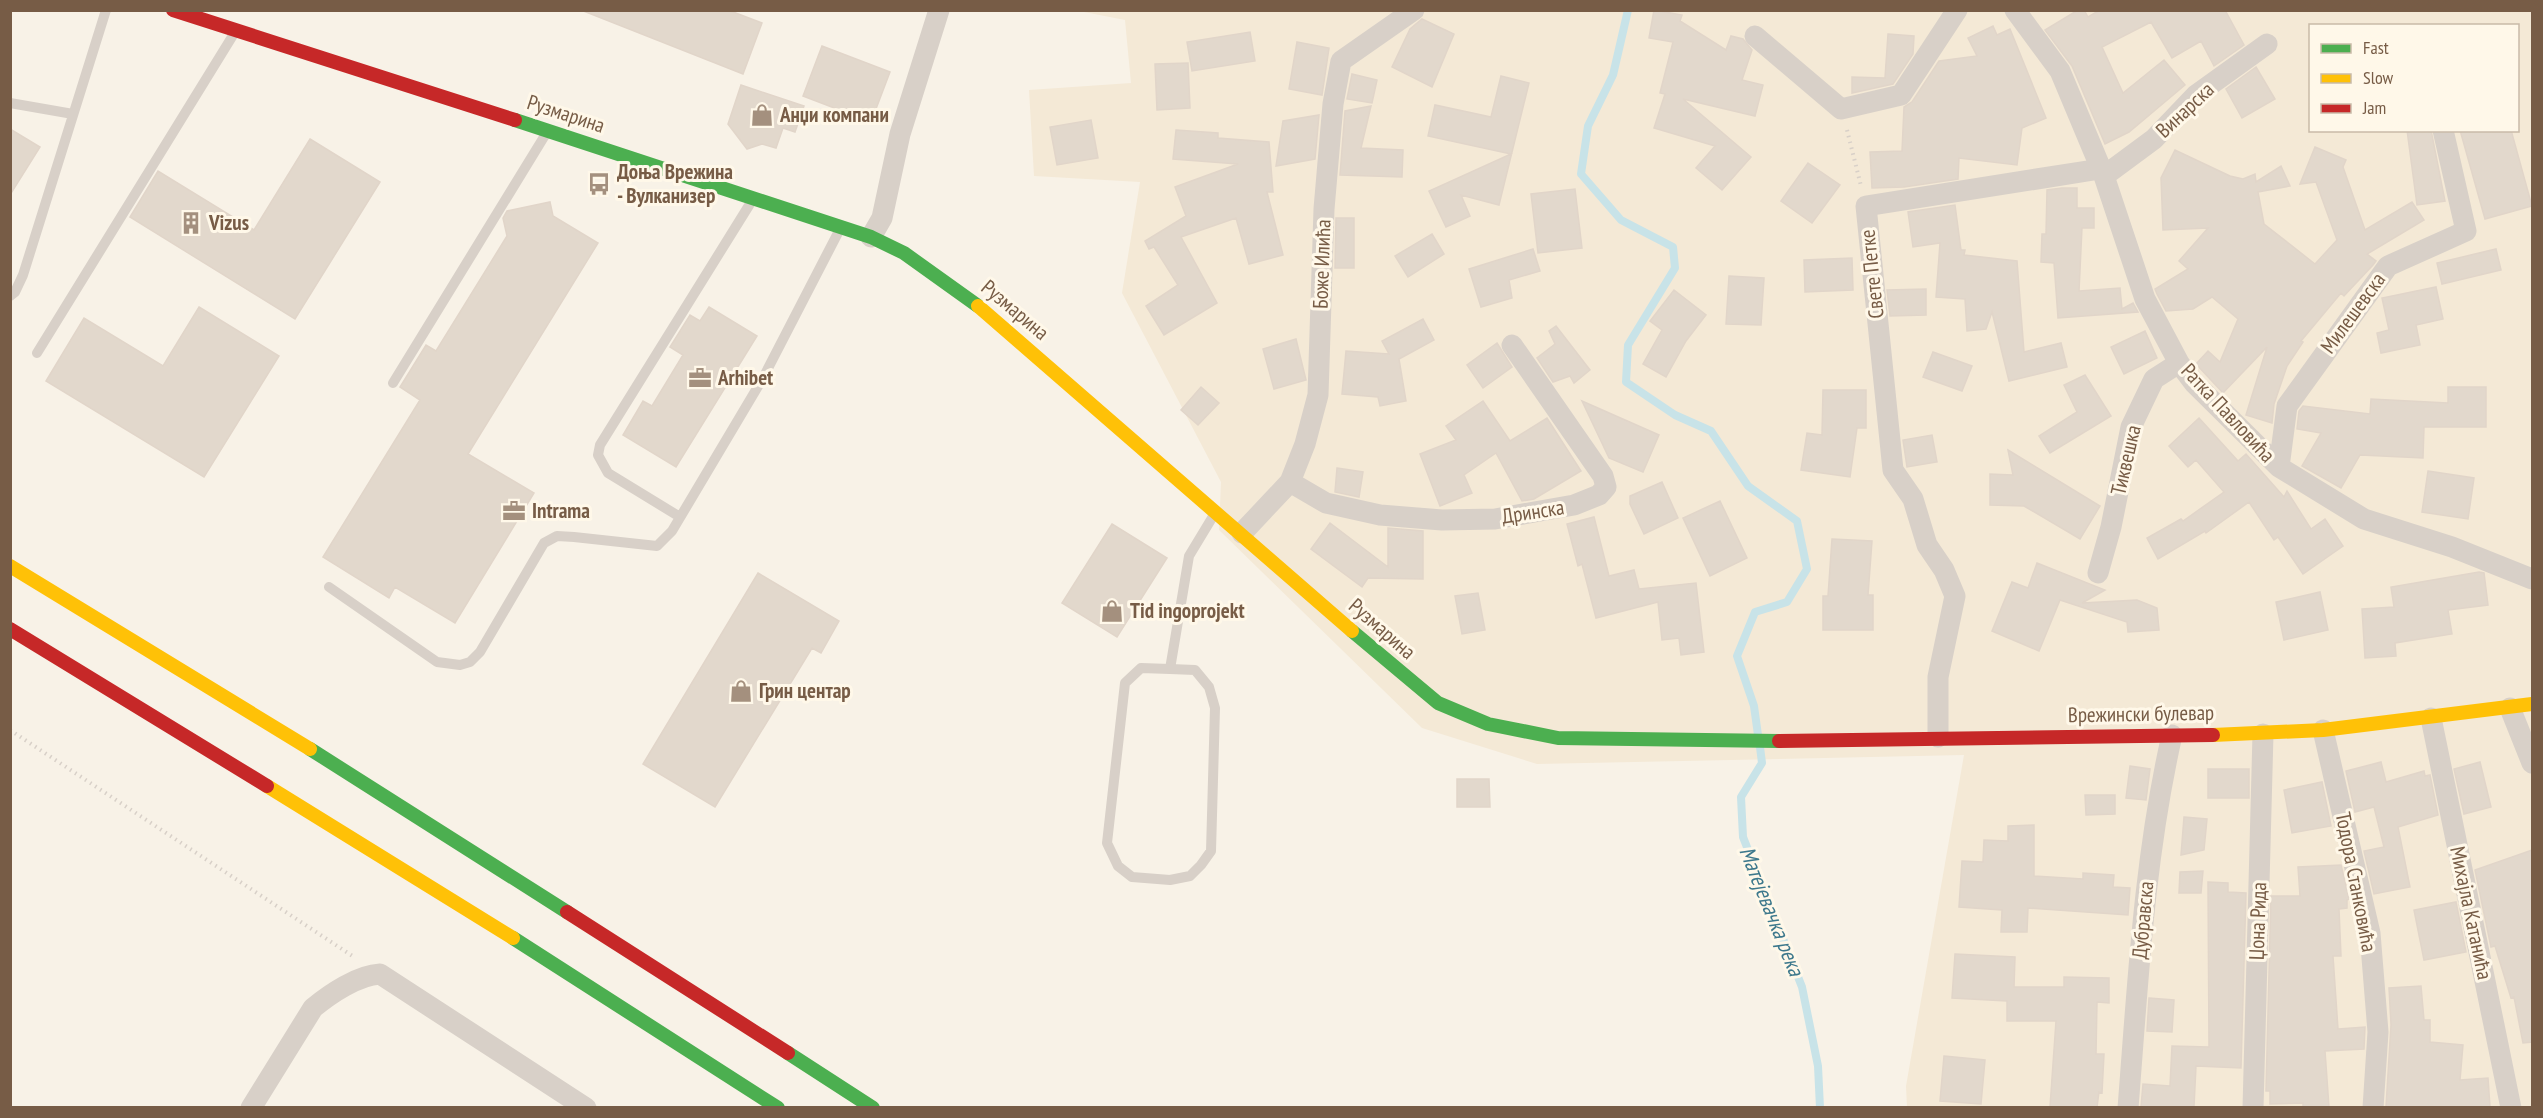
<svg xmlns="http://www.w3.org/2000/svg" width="2543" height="1118" viewBox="0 0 2543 1118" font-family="'PT Sans Narrow',sans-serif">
  <rect width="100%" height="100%" fill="#f8f2e7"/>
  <path fill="#f4e9d6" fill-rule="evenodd" d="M1079 11H2532V1107H1907L1906 1086 1964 755 1537 764 1422 728 1219 530 1221 482 1122 293 1140 182 1034 176 1029 90 1131 83 1125 20ZM2310 26H2518V130H2310Z"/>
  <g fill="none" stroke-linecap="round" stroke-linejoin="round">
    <path stroke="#c8e3e8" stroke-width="8" d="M1628 10 1613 75 1588 126 1581 174 1621 220 1673 247 1675 268 1628 345 1626 382 1675 415 1711 431 1748 486 1797 521 1807 569 1787 602 1755 612 1737 656 1754 706 1758 735
      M1760 747 1762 763 1741 797 1743 837 1802 987 1818 1066 1820 1108"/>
  </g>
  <path fill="#e2d8cc" stroke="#e1d5c9" stroke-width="1.5" d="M581 10H728L762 23 743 74Z
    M1654 10 1682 15 1680 21 1726 50 1731 36 1743 39 1752 50 1742 80 1763 85 1755 116 1683 99 1751 157 1722 190 1696 168 1715 146 1654 128 1665 94 1660 93 1673 42 1649 38Z
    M2078 10H2084L2088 17 2100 10H2225L2244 45 2214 66 2201 41 2172 58 2151 22 2102 47 2123 93 2164 60 2185 85 2129 132 2105 144 2072 66 2045 30Z
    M1422 19 1454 34 1432 87 1392 67 1410 29Z
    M1993 26 1997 35 2010 29 2046 118 2022 128 2017 165 1959 158 1958 179 1904 187 1872 188 1870 152 1902 151 1904 107 1912 102 1939 61 1977 56 1968 38Z
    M1250 32 1255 61 1192 71 1187 42Z
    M1888 34 1914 36 1913 54 1893 84 1852 93V77L1885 78Z
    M1297 42 1329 48 1322 95 1289 89Z
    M822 46 890 72 871 122 803 96Z
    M1188 63 1190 108 1157 110 1155 64Z
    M2256 67 2275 99 2242 118 2226 89Z
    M1352 74 1377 80 1372 103 1347 99Z
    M1501 76 1529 83 1499 205 1461 195 1470 216 1446 227 1429 191 1511 154 1428 136 1435 105 1491 117Z
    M741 85 804 106 795 132 783 128 776 148 762 144 747 149 728 124Z
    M1371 106 1361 148 1403 150 1402 177 1340 175 1345 111Z
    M1319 115 1315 159 1276 166 1283 121Z
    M1091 120 1098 158 1057 165 1050 127Z
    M10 129 40 147 10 195Z
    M1176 130 1218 133V138L1269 142 1273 192H1267L1283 255 1249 264 1236 218 1181 237 1217 303 1164 335 1146 306 1178 285 1154 247 1149 249 1145 241 1186 216 1175 187 1238 164 1173 159Z
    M2407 130H2431L2445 201 2417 205Z
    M2460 130H2511L2532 206 2485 219Z
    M310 139 380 182 295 319 130 217 158 171 254 230Z
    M2315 147 2346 160 2343 167 2365 230 2412 202 2424 220 2367 254 2376 261 2373 265 2344 296 2341 293 2301 341 2303 342 2287 366 2274 404 2272 423 2246 415 2267 347 2223 393 2196 364 2208 351 2220 362 2238 319 2212 297 2193 309 2166 311 2157 294 2155 289 2188 269 2179 261 2208 228 2163 230 2161 178 2175 150 2230 176 2243 179 2255 174 2256 182 2281 166 2290 186 2258 192 2264 224 2315 264 2337 240 2316 182 2300 184Z
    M1808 163 1840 185 1812 223 1781 201Z
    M2062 188H2077V208H2094V228H2082L2079 291 2120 288 2122 309 2133 303 2138 312 2058 318 2054 263 2041 262 2042 234H2046L2047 190Z
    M1575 189 1582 248 1538 253 1531 194Z
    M550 202 553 216 598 243 468 454 534 493 455 623 395 587 389 598 323 557 420 400 400 387 426 345 436 351 507 236 503 218 507 211Z
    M1955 205 1961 250H1965L1964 255 2017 261 2024 352 2061 343 2067 367 2009 381 1992 312 1986 329 1967 331 1965 299 1936 297 1940 243 1913 247 1908 212Z
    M1336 218H1354V268H1335Z
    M1432 234 1444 254 1408 277 1395 256Z
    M1533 249 1540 271 1509 280 1512 298 1481 307 1469 269Z
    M2496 249 2501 270 2442 284 2437 263Z
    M1852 258 1853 290 1805 292 1804 260Z
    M1729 276 1764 278 1761 325 1726 324Z
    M2436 287 2443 319 2416 325 2420 345 2381 353 2377 333 2389 330 2382 298Z
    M1926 289V315L1890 316 1887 290Z
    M1674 290 1706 315 1686 341 1666 377 1643 364 1662 330 1650 321Z
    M199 307 279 356 204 477 46 381 84 318 163 366Z
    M709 307 757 336 676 467 623 435 643 401 652 406 683 355 670 347 690 315 700 321Z
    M1423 319 1434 340 1399 359 1406 401 1380 406 1378 397 1342 394 1346 351 1389 354 1382 341Z
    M1556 326 1590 370 1574 383 1570 376 1553 382 1537 358 1555 344 1549 331Z
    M2145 331 2157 358 2124 374 2111 347Z
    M1296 339 1306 380 1274 389 1263 349Z
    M1497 343 1512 367 1483 388 1467 365Z
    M1933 352 1972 366 1962 391 1923 377Z
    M2085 375 2111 416 2050 453 2039 436 2077 412 2064 385Z
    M1201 387 1219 403 1198 425 1181 410Z
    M2448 387H2486V427H2424L2423 458 2360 455 2341 488 2302 466 2321 433 2297 429 2299 411 2303 406 2370 414 2371 399 2448 403Z
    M1823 390H1866V428H1857L1850 477 1801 470 1807 433 1822 435Z
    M1483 401 1510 441 1547 418 1581 471 1534 499 1522 501 1496 453 1464 475 1472 493 1440 506 1420 454 1456 440 1446 426Z
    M1582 401 1659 435 1643 472 1609 458Z
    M2199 418 2238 461 2246 454 2284 497 2287 491 2311 529 2325 519 2343 546 2303 574 2278 537 2274 540 2249 502 2206 533 2205 531 2158 559 2147 538 2181 519 2183 521 2224 492 2196 460 2188 467 2169 446Z
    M1932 435 1937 462 1907 467 1903 440Z
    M2008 450 2100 506 2080 539 2024 506 1990 505V474L2013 475Z
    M1337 468 1363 472 1359 497 1335 492Z
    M2428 471 2474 478 2468 519 2422 512Z
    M1662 482 1678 518 1644 534 1630 504V496Z
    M1720 501 1747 558 1710 576 1683 518Z
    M1594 517 1609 576 1634 570 1639 589 1696 583 1704 652 1681 655 1679 638 1662 640 1658 602 1596 618 1582 564 1578 566 1567 524Z
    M1330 523 1388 567V528L1423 531V579L1368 578 1362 587 1311 549Z
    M1112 524 1167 558 1117 637 1062 603Z
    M1832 539 1872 541 1868 595H1873V630H1823V596H1828Z
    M2037 563 2105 590 2082 603 2137 600 2157 608 2159 630 2128 632 2127 622 2060 600 2039 651 1992 631 2012 582 2028 588Z
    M2479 572 2484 573 2488 605 2448 610 2452 634 2395 643 2396 656 2365 658 2362 609 2394 607 2391 587Z
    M758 573 839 621 821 653 812 648 715 807 643 764Z
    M2320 592 2328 630 2284 640 2276 602Z
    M1478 593 1485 630 1462 634 1455 596Z
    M2381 762 2386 782 2424 771 2425 776 2430 775 2438 815 2398 827 2410 887 2374 894 2364 851 2384 847 2374 807 2355 812 2346 771Z
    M2480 762 2491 807 2464 814 2454 769Z
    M2130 766 2150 769 2146 800 2126 798Z
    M2208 769H2249V798H2208Z
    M1457 779H1489L1490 807H1457Z
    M2322 782 2331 826 2292 833 2284 790Z
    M2085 795H2115V814L2086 815Z
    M2184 817 2207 819 2204 850 2181 855Z
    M2034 825V876L2083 879V873L2114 875 2113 887 2130 888 2128 915 2028 908 2027 932H2001L2002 910 1959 907 1962 861 1983 862 1984 840 2008 841V826Z
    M2532 850V1042L2523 1043 2514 997 2511 998 2495 946 2491 947 2475 870Z
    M2341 865 2349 899 2347 900V908L2339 909 2341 956H2333L2338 1029 2365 1027 2364 1049 2325 1051 2329 1107H2303V1103L2270 1104V1091H2266L2271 896H2300L2298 867Z
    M2203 871 2201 893H2179L2180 872Z
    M2208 882 2228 883V892L2246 893 2241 1068 2196 1066 2194 1107H2141L2143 1084 2170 1086 2172 1046 2209 1047Z
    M2456 902 2466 952 2424 960 2414 910Z
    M1955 954 2015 957 2014 987H2064V977L2109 978V1003L2097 1002 2096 1054H2104L2102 1093 2099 1092 2097 1107H2050L2056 1021H2007V1001L1952 998Z
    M2421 986 2424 1020H2430V1042L2463 1045 2460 1080 2488 1078 2490 1107H2386L2391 1025 2389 988Z
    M2149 998 2174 1000 2172 1032 2147 1031Z
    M1944 1056 1985 1060 1981 1104 1940 1101Z"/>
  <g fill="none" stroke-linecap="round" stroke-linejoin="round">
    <path stroke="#d8d0c8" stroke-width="4" stroke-dasharray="1.5 4.5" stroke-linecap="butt" d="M1847 130 1861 186
      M10 730 354 957"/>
    <path stroke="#d8d0c8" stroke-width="10" d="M10 103 73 114
      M10 296 15 292 23 275 106 10
      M37 353 235 32
      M393 383 547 132
      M680 517 608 473 598 455 600 445 753 199
      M329 587 437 662 460 665 470 662 480 652 544 543 557 536 574 537 657 546 672 531 763 378 841 227
      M1170 669 1195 670 1209 687 1215 708 1211 851 1201 865 1190 876 1170 880 1132 877 1118 866 1107 843 1125 683 1141 668 1170 669 1189 556 1215 513"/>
    <path stroke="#d8d0c8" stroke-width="21" d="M2015 10 2060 71 2104 176 2145 299 2179 363 2194 383 2279 467 2364 519 2452 547 2532 579
      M1755 36 1841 109 1901 95 1957 10
      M2104 176 2154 139 2196 95 2267 44
      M871 237 882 218 900 134 939 10
      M2279 467 2287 406 2388 266 2466 231 2443 130
      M1290 482 1326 503 1380 515 1442 520 1495 519 1574 505 1599 495 1606 487 1603 476 1512 345
      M1242 533 1290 482 1305 444 1318 395 1324 209 1333 104 1341 61 1414 10
      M2098 573 2111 527 2131 427 2154 379 2179 363
      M2510 708 2532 763
      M2431 718 2511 1108
      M2323 730 2370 933 2378 1032 2373 1108
      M1938 737V677L1955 596 1944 570 1927 545 1913 499 1893 470 1866 206 2100 169
      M251 1108 313 1008C330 994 358 975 380 974L586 1108
      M2128 1108C2138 982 2144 858 2172 735
      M2253 1108 2263 734"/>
    <path stroke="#4caf50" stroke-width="14" d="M515 120 871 237 904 253 978 306
      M1352 631 1438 703 1488 724 1558 738 1779 741
      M310 749 567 912
      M513 938 778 1108
      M788 1053 873 1108"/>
    <path stroke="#ffc107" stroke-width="14" d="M978 306 1352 631
      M10 566 310 749
      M2213 735 2323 730 2532 704
      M267 786 513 938"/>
    <path stroke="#c62828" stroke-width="14" d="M173 10 515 120
      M10 629 267 786
      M1779 741 2213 735
      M567 912 788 1053"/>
  </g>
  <defs>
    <g id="shop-bare" transform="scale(1.8)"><path d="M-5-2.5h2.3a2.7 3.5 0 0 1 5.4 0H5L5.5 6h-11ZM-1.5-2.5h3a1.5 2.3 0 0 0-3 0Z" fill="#a4907e" stroke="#fff8e9" stroke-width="2.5" paint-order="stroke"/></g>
    <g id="bus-bare" transform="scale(1.8)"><path d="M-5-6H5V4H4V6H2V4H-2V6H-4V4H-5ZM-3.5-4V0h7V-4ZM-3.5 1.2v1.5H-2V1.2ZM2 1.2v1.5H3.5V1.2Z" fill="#a4907e" stroke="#fff8e9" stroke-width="2.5" paint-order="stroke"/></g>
    <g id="building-bare" transform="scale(1.8)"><path d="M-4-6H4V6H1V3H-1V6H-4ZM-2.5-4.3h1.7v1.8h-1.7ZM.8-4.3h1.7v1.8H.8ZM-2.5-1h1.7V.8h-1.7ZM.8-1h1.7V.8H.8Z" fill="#a4907e" stroke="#fff8e9" stroke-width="2.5" paint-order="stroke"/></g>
    <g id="office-bare" transform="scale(1.8)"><path d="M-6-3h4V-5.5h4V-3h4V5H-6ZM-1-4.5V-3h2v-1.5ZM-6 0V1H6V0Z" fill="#a4907e" stroke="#fff8e9" stroke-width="2.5" paint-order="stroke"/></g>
  </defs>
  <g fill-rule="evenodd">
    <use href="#shop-bare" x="762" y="115"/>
    <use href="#bus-bare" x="599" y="184"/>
    <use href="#building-bare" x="191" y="223"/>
    <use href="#office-bare" x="700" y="378"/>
    <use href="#office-bare" x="514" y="511"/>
    <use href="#shop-bare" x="1112" y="611"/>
    <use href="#shop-bare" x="741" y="691"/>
  </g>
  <g text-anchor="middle" stroke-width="6" stroke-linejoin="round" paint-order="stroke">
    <g font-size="21" fill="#775c46" stroke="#fff8e9">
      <text transform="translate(2185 110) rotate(-43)" y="7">Винарска</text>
      <text transform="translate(566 114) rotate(18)" y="7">Рузмарина</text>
      <text transform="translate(1322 264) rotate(-88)" y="7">Боже Илића</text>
      <text transform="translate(1872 274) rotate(-96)" y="7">Свете Петке</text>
      <text transform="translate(1015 310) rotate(40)" y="7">Рузмарина</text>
      <text transform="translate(2353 313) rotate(-54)" y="7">Милешевска</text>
      <text transform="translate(2228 413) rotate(47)" y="7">Ратка Павловића</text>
      <text transform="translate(2126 460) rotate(-77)" y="7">Тиквешка</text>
      <text transform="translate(1533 512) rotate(-9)" y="7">Дринска</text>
      <text transform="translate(1382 629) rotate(41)" y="7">Рузмарина</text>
      <text transform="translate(2141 714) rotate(-1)" y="7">Врежински булевар</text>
      <text transform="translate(2356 882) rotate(79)" y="7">Тодора Станковића</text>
      <text transform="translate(2471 913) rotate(78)" y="7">Михајла Катанића</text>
      <text transform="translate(2143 920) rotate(-85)" y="7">Дубравска</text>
      <text transform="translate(2258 921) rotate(-88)" y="7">Џона Рида</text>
    </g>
    <g font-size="21" font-weight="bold" fill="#775c46" stroke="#fff8e9" text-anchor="start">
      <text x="780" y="122">Анџи компани</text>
      <text x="617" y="179">Доња Врежина<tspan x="617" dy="24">- Вулканизер</tspan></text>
      <text x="209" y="230">Vizus</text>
      <text x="718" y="385">Arhibet</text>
      <text x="532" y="518">Intrama</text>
      <text x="1130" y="618">Tid ingoprojekt</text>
      <text x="759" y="698">Грин центар</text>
    </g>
    <g font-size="22" font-style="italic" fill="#3d788c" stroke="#fff8e9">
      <text transform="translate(1772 911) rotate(68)" y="8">Матејевачка река</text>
    </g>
  </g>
  <rect width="2543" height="1118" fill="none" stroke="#775c46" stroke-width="24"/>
  <rect x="2309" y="24" width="210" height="108" fill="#fff8e9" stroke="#c9baa8" stroke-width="1.5"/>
  <rect x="2321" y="44" width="30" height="9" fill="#4caf50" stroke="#c9baa8" stroke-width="1.5"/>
  <text x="2363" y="54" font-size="18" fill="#775c46">Fast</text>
  <rect x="2321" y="74" width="30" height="9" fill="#ffc107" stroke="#c9baa8" stroke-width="1.5"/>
  <text x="2363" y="84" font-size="18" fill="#775c46">Slow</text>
  <rect x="2321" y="104" width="30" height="9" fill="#c62828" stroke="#c9baa8" stroke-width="1.5"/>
  <text x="2363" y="114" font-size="18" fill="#775c46">Jam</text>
</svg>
